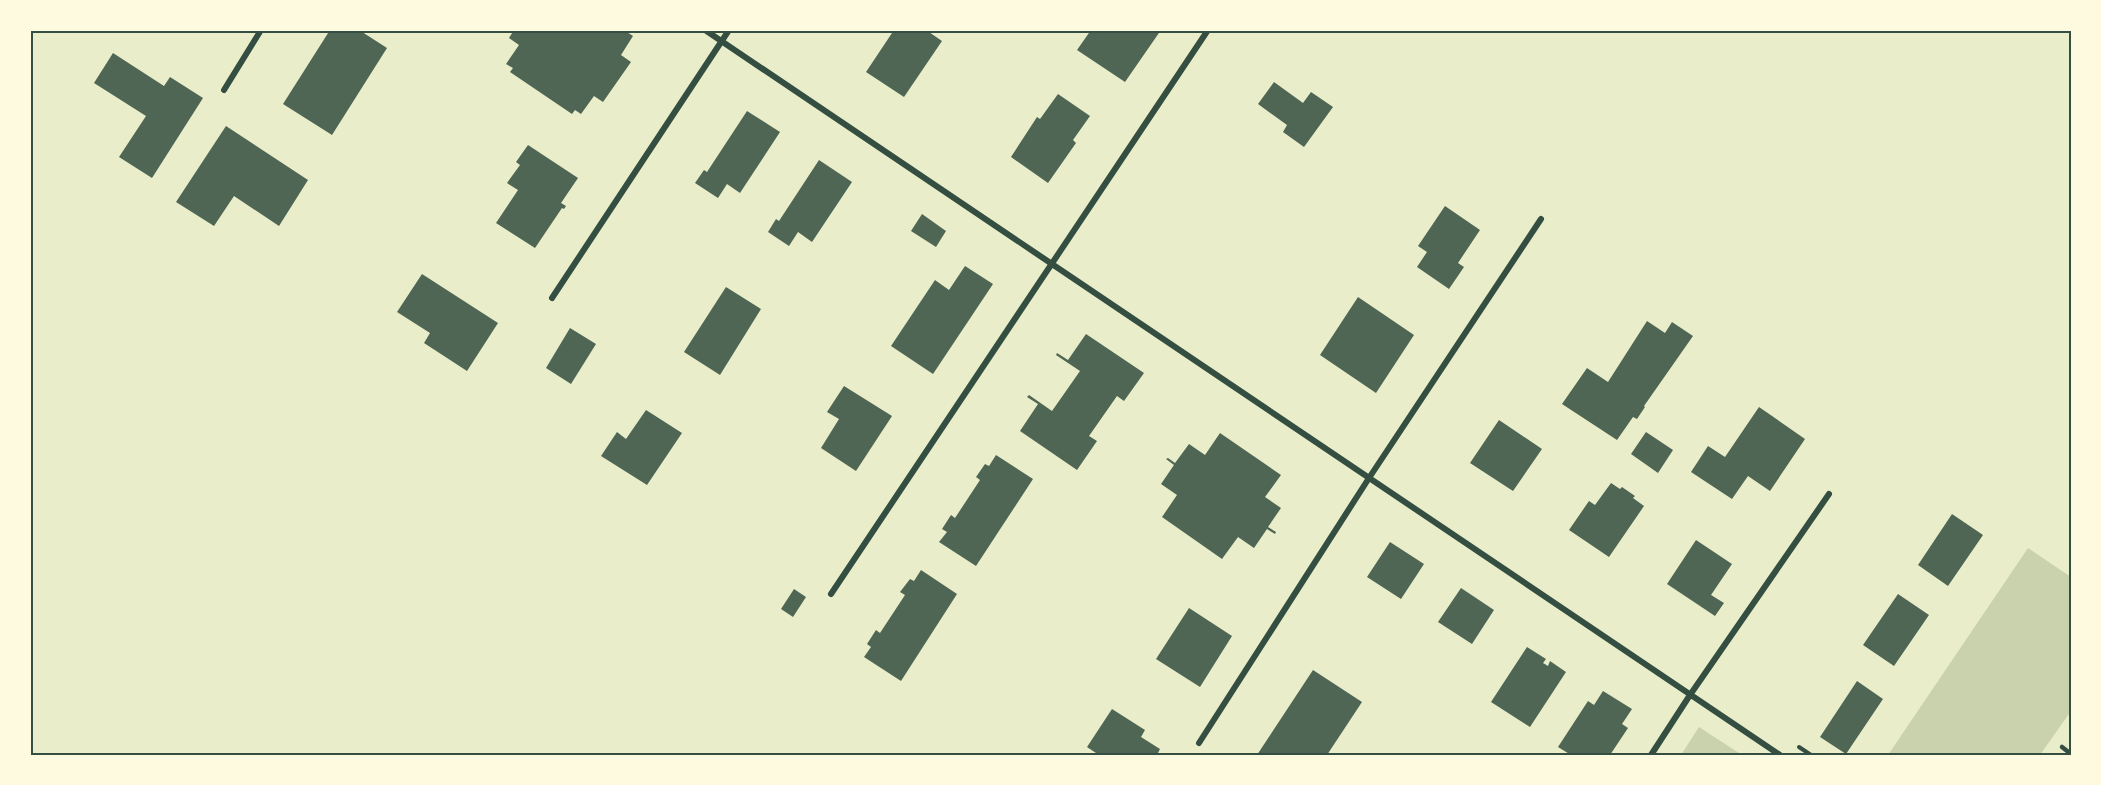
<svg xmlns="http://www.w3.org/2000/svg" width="2101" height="785" viewBox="0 0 2101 785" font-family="'Alegreya Sans',sans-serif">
  <rect width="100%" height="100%" fill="#e9edc9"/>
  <path fill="#cad2ad" d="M2028 548 2071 577V711L2040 755H1888Z
    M1699 727 1742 755H1681Z"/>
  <path fill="#4f6655" d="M330 30H359L387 48 332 135 283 104Z
    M514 30H628L627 32 633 36 621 55 631 62 603 102 594 96 581 114 575 110 572 114 510 72 513 68 506 64 519 45 509 38Z
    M894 30H926L942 41 904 97 866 72Z
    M1091 30H1161L1125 82 1077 50Z
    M113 53 164 86 170 77 203 98 152 178 119 157 146 116 94 83Z
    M1274 82 1303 103 1311 92 1333 107 1304 147 1283 132 1287 125 1258 104Z
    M1058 94 1090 116 1073 140 1076 143 1048 183 1011 157 1037 117 1040 119Z
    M747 111 780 132 740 193 727 184 718 198 695 183 704 170 707 172Z
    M226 126 308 180 279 226 234 196 214 226 176 202Z
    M528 145 578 178 561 203 566 206 564 209 562 208 535 248 496 223 518 190 507 183 520 165 516 162Z
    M819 160 852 182 812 242 798 232 789 246 768 232 776 219 779 221Z
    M1445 206 1480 230 1458 263 1464 267 1449 289 1417 267 1427 252 1418 246Z
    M922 214 946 231 936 247 911 231Z
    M965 266 993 284 933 374 891 346 935 280 949 290Z
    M422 274 498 323 467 371 424 343 430 333 397 312Z
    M726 287 761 309 720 375 684 352Z
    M1358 297 1414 335 1376 393 1320 355Z
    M1647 321 1665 333 1672 322 1693 336 1644 406 1645 407 1637 419 1633 417 1617 440 1562 404 1587 368 1608 382Z
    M570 328 596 344 571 384 546 368Z
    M1086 334 1144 373 1124 401 1117 396 1089 436 1097 441 1077 470 1020 431 1038 404 1027 397 1029 395 1052 411 1080 371 1056 355 1057 353 1068 360Z
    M844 386 892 416 856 471 821 448 839 419 827 412Z
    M1759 407 1805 439 1770 491 1748 476 1732 499 1691 472 1708 446 1725 457Z
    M646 410 682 433 647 485 601 456 617 432 626 439Z
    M1499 420 1542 449 1513 491 1470 463Z
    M1646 432 1673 450 1658 473 1631 454Z
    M1220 433 1281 475 1265 497 1281 508 1268 527 1276 532 1275 534 1267 529 1254 548 1238 537 1222 559 1162 517 1177 495 1161 484 1174 465 1166 459 1168 458 1175 463 1189 444 1205 455Z
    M996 455 1033 479 976 566 939 542 947 532 942 529 951 515 955 518 980 480 976 477 985 464 989 466Z
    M1611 483 1620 489 1622 487 1635 496 1633 498 1644 506 1609 557 1569 530 1589 501 1595 505Z
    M1952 514 1983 535 1948 586 1918 565Z
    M1696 540 1732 564 1711 595 1724 603 1715 616 1667 584Z
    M1390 542 1424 564 1401 599 1367 577Z
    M921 570 957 594 901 681 864 657 871 647 867 644 876 630 880 633 905 595 900 592 910 579 914 581Z
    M1461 588 1494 610 1472 644 1438 622Z
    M794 589 806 597 793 617 781 609Z
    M1898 594 1929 615 1894 666 1863 645Z
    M1189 608 1232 636 1200 687 1156 659Z
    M1527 647 1546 659 1543 663 1548 666 1550 661 1566 672 1530 727 1491 702Z
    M1313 670 1362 702 1327 755H1257Z
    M1857 681 1883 699 1846 754 1820 737Z
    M1603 691 1632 709 1622 724 1628 728 1610 755H1571L1558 747 1588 701 1594 705Z
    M1112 709 1145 730 1141 737 1160 749 1157 755H1095L1096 753 1087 747Z"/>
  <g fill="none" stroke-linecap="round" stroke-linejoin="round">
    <path stroke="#344e41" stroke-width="4" d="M1799 747 1811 755"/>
    <path stroke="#344e41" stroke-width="4.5" d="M2062 747 2071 754"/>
    <path stroke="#344e41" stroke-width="6" d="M705 30 1780 755
      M224 90 261 30
      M552 298 729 30
      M831 594 1208 30
      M1199 743 1369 478 1541 219
      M1651 755 1690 695 1829 494"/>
  </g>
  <rect width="2101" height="785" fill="none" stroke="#fefae0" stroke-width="63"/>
  <rect x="32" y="32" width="2038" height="722" fill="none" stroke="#344e41" stroke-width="2"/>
</svg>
